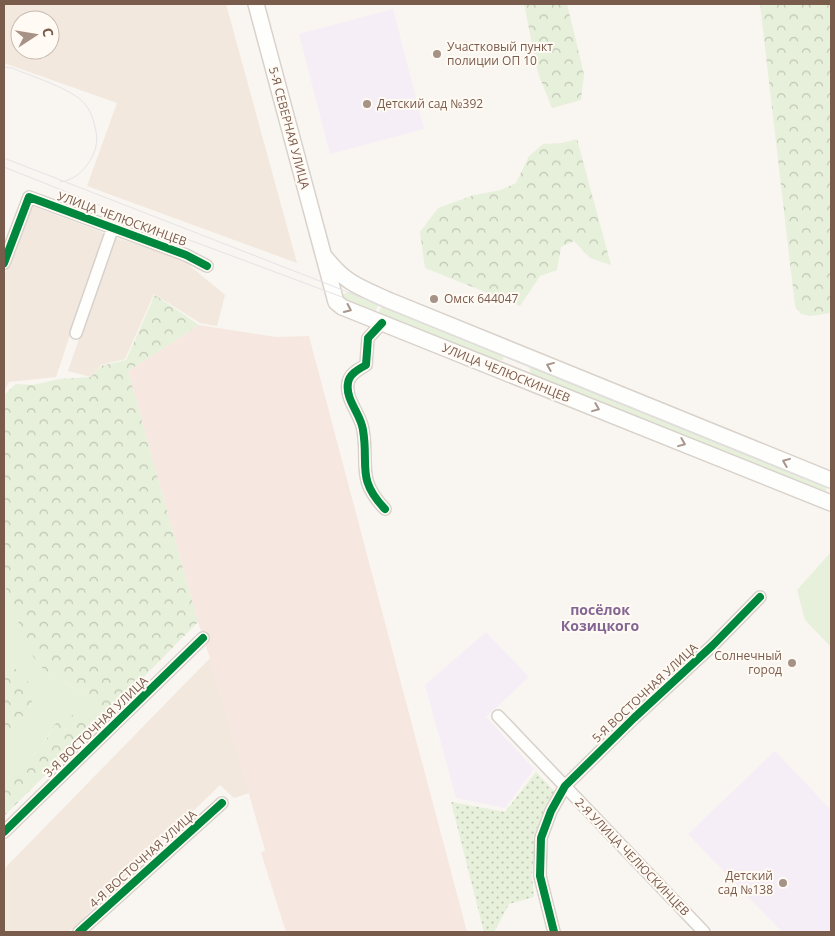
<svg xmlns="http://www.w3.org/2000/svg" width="835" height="936" viewBox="0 0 835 936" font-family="'Open Sans',sans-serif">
  <defs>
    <pattern id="forest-crowns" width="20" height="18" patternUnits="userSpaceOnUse" patternTransform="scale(1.25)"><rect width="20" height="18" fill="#e7f0db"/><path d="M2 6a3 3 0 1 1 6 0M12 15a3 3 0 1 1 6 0" fill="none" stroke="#c0c6b4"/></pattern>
    <pattern id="park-dots" width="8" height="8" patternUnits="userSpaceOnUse" patternTransform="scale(1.25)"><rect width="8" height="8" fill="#e7f0db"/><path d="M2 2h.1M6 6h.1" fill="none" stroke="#c0c6b4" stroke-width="1.8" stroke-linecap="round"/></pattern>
  </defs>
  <rect width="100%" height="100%" fill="#f9f5f0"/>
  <path fill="#f2e8de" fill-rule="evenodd" d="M4 4H226L297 263 87 186 117 103 4 63ZM20 20H50V50H20Z
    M30 205 104 233 56 377 9 382 4 392V276Z
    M114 237 183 260 225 295 217 326 200 323 154 294 125 359 101 365 91 377 68 371Z
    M210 658 249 793 234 798 220 785 69 932H4V869Z"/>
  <path fill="#f6e8e1" d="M199 325 276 337 309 336 467 932H286L261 853 265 850 210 658 198 622 128 371Z"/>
  <path fill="#f6eef6" d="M393 9 424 129 330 154 299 34Z
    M486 632 529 677 486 717 534 769 505 808 456 798 425 685Z
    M775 751 831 810V932H782L688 834Z"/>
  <path fill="#e7f0db" d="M354 292 379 302 375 313 342 299V295L346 293Z
    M386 304 504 352 503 360H498L381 316 379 313 380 309Z
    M534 366 827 485 826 492 820 493 531 374 529 367Z
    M831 552V647L805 620 797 590Z
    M4 585 14 606 18 621 25 636 46 672 66 682 85 696 104 717 87 734V717L54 725C43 749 22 765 4 783V737L32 706C32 689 17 671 4 660Z"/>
  <path fill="url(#forest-crowns)" d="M524 4H567L584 74 581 100 552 108 538 73Z
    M760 4H831V313L810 316 801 314 795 306Z
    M577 139 611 265 590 258 574 241 561 247 557 270 540 276 520 306 425 268 420 232 438 208 474 195 501 190 516 183 529 156 543 144 562 143Z
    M155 295 199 325 128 371 198 622 104 717 85 696 68 683 46 672 30 653 18 621 14 606 4 585V395L16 384 33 385 59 379 91 377 101 366 126 360Z
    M4 660C24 677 32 677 32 706L4 737Z
    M72 715 87 717V734L4 816V783L34 754 48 737 54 725 63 718Z"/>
  <path fill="url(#park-dots)" d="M536 772 557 794 536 837 532 875 534 897 509 904 494 932H484L451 802 505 812Z"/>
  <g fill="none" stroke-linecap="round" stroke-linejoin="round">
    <g stroke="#d7d1cb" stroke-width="14">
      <path id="minor" d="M4 263 29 197 186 255 207 266
        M382 323 368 338 366 365C359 369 349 374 348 383 345 400 361 414 363 430 369 465 356 479 385 509
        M76 333 113 227
        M498 716 704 932
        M4 832 203 638
        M79 932 222 803
        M554 932 540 876 541 838 551 811 565 786 634 718 713 645 760 597"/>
    </g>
    <g stroke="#d9d2cb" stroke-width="18">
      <path id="secondary" d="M256 4 336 302 342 307 382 323 831 503
        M325 257C345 283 359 287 388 300L831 480"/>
    </g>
    <use href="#minor" stroke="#fefefd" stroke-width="11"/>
    <use href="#secondary" stroke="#fefefd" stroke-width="15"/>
    <path stroke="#e6e3e7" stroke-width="1" d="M4 67 12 68C31 76 66 87 81 100 89 107 93 117 95 127 98 137 97 148 92 157 85 170 75 180 60 182
      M4 158 330 285 831 489
      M4 167 152 226 342 297"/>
    <g stroke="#fffaf3" stroke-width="11">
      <path id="cycleway" d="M4 263 29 197 186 255 207 266
        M382 323 368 338 366 365C359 369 349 374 348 383 345 400 361 414 363 430 369 465 356 479 385 509
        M4 832 203 638
        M79 932 222 803
        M554 932 540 876 541 838 551 811 565 786 634 718 713 645 760 597"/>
    </g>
    <use href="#cycleway" stroke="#00873e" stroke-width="8"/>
  </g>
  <defs><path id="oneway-chevron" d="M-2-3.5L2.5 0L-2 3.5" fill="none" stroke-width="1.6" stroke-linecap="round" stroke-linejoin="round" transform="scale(1.25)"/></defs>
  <g stroke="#a8958b">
    <use href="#oneway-chevron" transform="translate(348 309) rotate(25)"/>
    <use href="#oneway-chevron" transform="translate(550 366) rotate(-158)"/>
    <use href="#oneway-chevron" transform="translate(596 408) rotate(22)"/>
    <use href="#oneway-chevron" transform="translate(682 443) rotate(22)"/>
    <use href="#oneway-chevron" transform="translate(786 462) rotate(-158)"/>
  </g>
  <g fill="#a69286" stroke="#fffaf3" stroke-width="2">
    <circle cx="437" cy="54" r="5"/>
    <circle cx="367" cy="104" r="5"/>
    <circle cx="434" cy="299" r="5"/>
    <circle cx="792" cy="663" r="5"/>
    <circle cx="783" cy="883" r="5"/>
  </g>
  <g text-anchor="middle" stroke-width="4" stroke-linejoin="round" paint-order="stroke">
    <g font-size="12" fill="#7a5c4d" stroke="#fffaf3" text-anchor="start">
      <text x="447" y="51">Участковый пункт<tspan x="447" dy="14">полиции ОП 10</tspan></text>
      <text x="377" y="108">Детский сад №392</text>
      <text x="444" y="303">Омск 644047</text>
      <text x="782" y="660" text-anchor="end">Солнечный<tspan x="782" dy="14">город</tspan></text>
      <text x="773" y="880" text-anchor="end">Детский<tspan x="773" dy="14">сад №138</tspan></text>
    </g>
    <g font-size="12" fill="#7a5c4d" stroke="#fffaf3">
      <text transform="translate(289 128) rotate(75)" y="4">5-Я СЕВЕРНАЯ УЛИЦА</text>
      <text transform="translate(122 219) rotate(20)" y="4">УЛИЦА ЧЕЛЮСКИНЦЕВ</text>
      <text transform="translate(506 373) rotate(22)" y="4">УЛИЦА ЧЕЛЮСКИНЦЕВ</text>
      <text transform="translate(645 693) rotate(-43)" y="4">5-Я ВОСТОЧНАЯ УЛИЦА</text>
      <text transform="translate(96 727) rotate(-44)" y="4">3-Я ВОСТОЧНАЯ УЛИЦА</text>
      <text transform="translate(632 857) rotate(46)" y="4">2-Я УЛИЦА ЧЕЛЮСКИНЦЕВ</text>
      <text transform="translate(143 859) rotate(-42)" y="4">4-Я ВОСТОЧНАЯ УЛИЦА</text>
    </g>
    <g font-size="14" font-weight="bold" fill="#846695" stroke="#fffaf3">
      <text x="600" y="615">посёлок<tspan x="600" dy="16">Козицкого</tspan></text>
    </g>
  </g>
  <rect width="835" height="936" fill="none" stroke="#7a5c4d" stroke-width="10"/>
  <g transform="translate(35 35) rotate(78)"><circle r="24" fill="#fffaf3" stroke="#cabbb1"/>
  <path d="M0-4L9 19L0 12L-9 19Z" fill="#a69286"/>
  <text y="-8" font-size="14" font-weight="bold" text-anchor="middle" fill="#7a5c4d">С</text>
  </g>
</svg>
